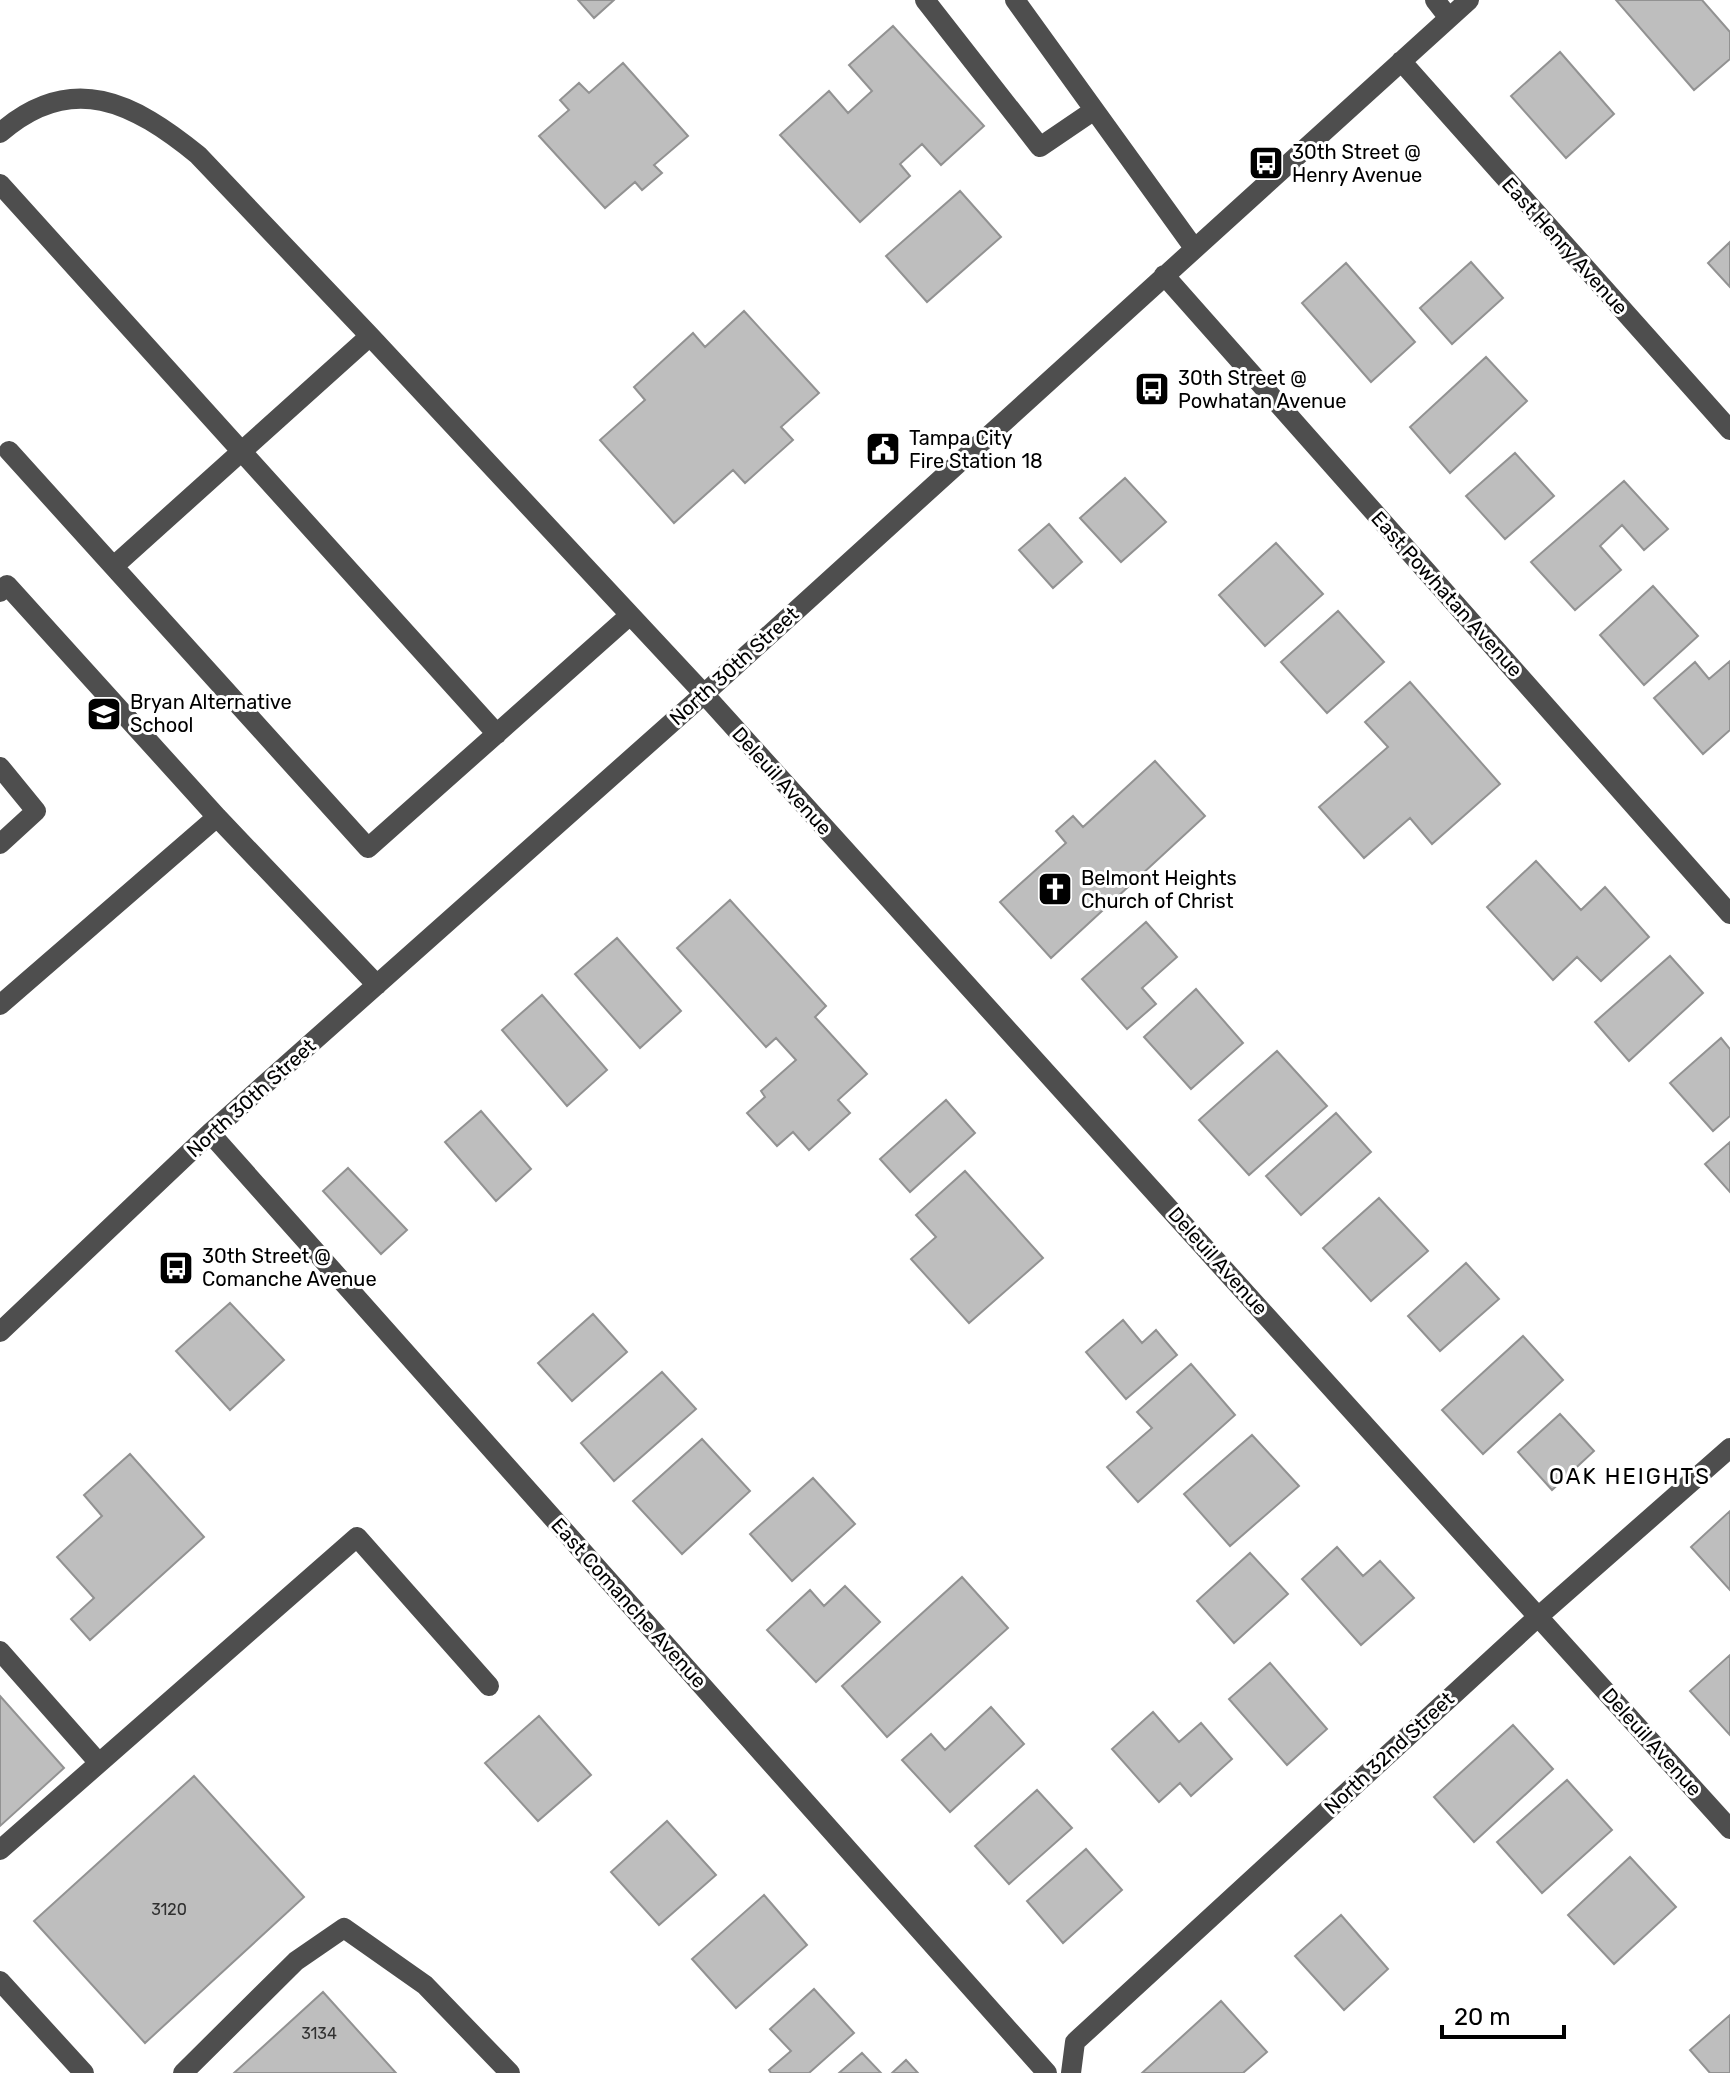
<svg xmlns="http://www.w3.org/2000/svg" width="1730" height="2073" viewBox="0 0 1730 2073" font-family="Rubik,sans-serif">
  <rect width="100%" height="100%" fill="#fff"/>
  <path fill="#bebebe" stroke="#929292" stroke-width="2" d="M578 0H614L594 18Z
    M1616 0H1702L1730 32V59L1694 90Z
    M893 26 984 126 941 165 922 144 900 164 910 176 860 222 780 135 829 91 848 113 872 91 849 65Z
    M1560 52 1614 114 1566 158 1511 96Z
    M623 63 688 136 654 165 662 173 642 190 635 182 605 208 539 136 569 110 560 100 579 83 589 93Z
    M960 191 1001 237 927 302 886 256Z
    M1730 242V287L1708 263Z
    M1471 262 1503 298 1452 344 1420 308Z
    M1346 263 1415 342 1371 382 1302 303Z
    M744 311 819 393 781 427 793 440 745 483 733 470 674 523 600 440 645 400 634 387 693 333 705 347Z
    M1486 357 1527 401 1450 473 1410 427Z
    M1515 453 1554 496 1505 539 1466 496Z
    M1125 478 1166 522 1121 562 1080 518Z
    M1624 481 1668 529 1644 550 1622 525 1600 546 1621 570 1575 610 1531 562Z
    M1049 524 1082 562 1053 588 1019 550Z
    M1276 543 1323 594 1265 646 1219 595Z
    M1653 586 1698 636 1644 685 1600 635Z
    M1338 611 1384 662 1327 713 1281 662Z
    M1730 661V730L1703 754 1654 698 1695 662 1709 679Z
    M1410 682 1500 784 1432 844 1410 818 1364 858 1319 807 1388 747 1365 722Z
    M1155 761 1205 816 1051 958 1000 902 1066 843 1056 831 1073 816 1083 827Z
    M1536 861 1581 910 1605 887 1649 937 1601 981 1577 957 1553 980 1487 907Z
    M730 900 826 1006 815 1017 867 1074 838 1100 850 1113 809 1150 793 1132 777 1146 747 1113 765 1097 761 1091 796 1060 776 1038 766 1047 677 948Z
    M1146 922 1177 957 1142 988 1156 1004 1127 1029 1082 979Z
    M617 938 681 1011 640 1048 575 974Z
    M1670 956 1703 993 1629 1061 1595 1022Z
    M1196 989 1243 1043 1191 1089 1144 1037Z
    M542 995 607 1070 567 1106 502 1030Z
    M1721 1038 1730 1049V1116L1713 1131 1670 1083Z
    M1277 1051 1327 1106 1249 1175 1199 1120Z
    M946 1100 975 1133 910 1192 880 1159Z
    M481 1111 531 1169 496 1201 445 1142Z
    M1336 1113 1371 1152 1301 1215 1266 1176Z
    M1730 1142V1192L1705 1164Z
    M348 1168 407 1230 381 1254 323 1191Z
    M965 1171 1043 1258 969 1323 911 1259 936 1237 916 1215Z
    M1379 1198 1428 1251 1371 1301 1323 1248Z
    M1466 1263 1499 1299 1440 1351 1408 1316Z
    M230 1303 284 1360 230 1410 176 1351Z
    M593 1314 627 1352 572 1401 538 1363Z
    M1123 1320 1142 1343 1156 1330 1177 1355 1126 1399 1086 1352Z
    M1523 1336 1563 1380 1483 1454 1442 1410Z
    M1191 1364 1235 1415 1138 1502 1107 1467 1152 1428 1137 1412Z
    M662 1372 696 1409 614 1481 581 1443Z
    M1560 1414 1594 1451 1552 1490 1518 1452Z
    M1252 1435 1299 1486 1230 1546 1184 1494Z
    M702 1439 750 1491 682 1554 633 1501Z
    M130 1454 204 1537 90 1640 71 1619 94 1598 57 1557 102 1516 84 1495Z
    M813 1478 855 1524 792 1581 750 1534Z
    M1730 1511V1590L1691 1547Z
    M1337 1547 1363 1576 1380 1561 1414 1598 1361 1645 1302 1579Z
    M1250 1553 1288 1594 1234 1643 1197 1601Z
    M962 1577 1008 1628 887 1737 842 1686Z
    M845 1586 880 1622 816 1682 767 1630 810 1590 824 1606Z
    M1730 1655V1735L1690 1691Z
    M1270 1663 1327 1729 1287 1765 1229 1699Z
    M0 1696 64 1768 0 1826Z
    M991 1707 1024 1744 950 1812 902 1760 931 1734 945 1750Z
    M1153 1712 1179 1742 1201 1723 1232 1759 1191 1796 1180 1783 1159 1802 1112 1749Z
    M539 1716 591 1775 538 1821 485 1763Z
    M1513 1725 1553 1769 1474 1842 1434 1797Z
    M194 1776 304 1897 145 2043 34 1921Z
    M1567 1780 1612 1830 1542 1893 1497 1842Z
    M1037 1790 1072 1828 1009 1884 975 1846Z
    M667 1821 716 1875 659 1925 611 1872Z
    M1086 1849 1122 1890 1063 1943 1027 1901Z
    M1630 1857 1676 1907 1614 1964 1568 1915Z
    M764 1895 807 1945 736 2008 692 1959Z
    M1341 1915 1388 1969 1344 2010 1295 1956Z
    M814 1989 854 2033 809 2073H771L769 2070 791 2051 770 2029Z
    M323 1992 396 2073H234Z
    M1221 2001 1267 2052 1243 2073H1142Z
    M1730 2015V2073H1710L1690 2050Z
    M862 2053 881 2073H839Z
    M906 2060 918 2073H892Z"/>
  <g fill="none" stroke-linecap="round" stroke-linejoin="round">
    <path stroke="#4e4e4e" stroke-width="20" d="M925 0 1040 147 1093 111
      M1015 0 1194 248
      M1435 0 1449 18
      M1401 61 1730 430
      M0 133C72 70 134 103 198 155L370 336 704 694 1730 1829
      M0 184 497 734
      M1164 275 1730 914
      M9 451 368 848 629 616
      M114 566 370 336
      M0 592 7 585 217 817 377 985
      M0 767 36 811 0 844
      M0 1005 217 817
      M210 1133 1047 2073
      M0 1332 210 1133 704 694 1469 0
      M0 1651 99 1763
      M0 1850 357 1537 489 1686
      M0 1981 84 2073
      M183 2073 296 1961 344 1928 425 1985 510 2073
      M1071 2073 1075 2042 1539 1616 1730 1448"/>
  </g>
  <defs>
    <g id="bus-square" transform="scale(1.8)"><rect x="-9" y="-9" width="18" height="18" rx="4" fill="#000" stroke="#fff"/><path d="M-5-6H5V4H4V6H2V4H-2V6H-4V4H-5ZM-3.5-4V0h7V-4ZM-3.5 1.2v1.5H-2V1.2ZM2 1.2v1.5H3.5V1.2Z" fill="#fff"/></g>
    <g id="civic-square" transform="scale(1.8)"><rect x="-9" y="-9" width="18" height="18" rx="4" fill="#000" stroke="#fff"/><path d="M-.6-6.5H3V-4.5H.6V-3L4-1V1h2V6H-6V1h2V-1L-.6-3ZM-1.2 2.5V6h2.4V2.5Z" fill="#fff"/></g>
    <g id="school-square" transform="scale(1.8)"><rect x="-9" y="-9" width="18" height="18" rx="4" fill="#000" stroke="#fff"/><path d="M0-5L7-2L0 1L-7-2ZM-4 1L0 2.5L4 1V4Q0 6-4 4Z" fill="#fff"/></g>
    <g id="church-square" transform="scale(1.8)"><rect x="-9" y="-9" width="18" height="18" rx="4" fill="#000" stroke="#fff"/><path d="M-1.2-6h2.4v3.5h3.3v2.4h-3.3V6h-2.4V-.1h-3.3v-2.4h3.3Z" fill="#fff"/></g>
  </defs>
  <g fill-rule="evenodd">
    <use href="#bus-square" x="1266" y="163"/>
    <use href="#bus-square" x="1152" y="389"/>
    <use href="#civic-square" x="883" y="449"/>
    <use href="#school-square" x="104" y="714"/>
    <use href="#church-square" x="1055" y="889"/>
    <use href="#bus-square" x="176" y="1268"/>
  </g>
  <g text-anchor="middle" stroke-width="6" stroke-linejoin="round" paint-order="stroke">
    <g font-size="16" fill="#303030">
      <text x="169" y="1915">3120</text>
      <text x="319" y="2039">3134</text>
    </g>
    <g font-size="20" fill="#000" stroke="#fff" text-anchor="start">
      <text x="1292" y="159">30th Street @<tspan x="1292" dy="23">Henry Avenue</tspan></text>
      <text x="1178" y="385">30th Street @<tspan x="1178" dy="23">Powhatan Avenue</tspan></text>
      <text x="909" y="445">Tampa City<tspan x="909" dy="23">Fire Station 18</tspan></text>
      <text x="130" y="709">Bryan Alternative<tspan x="130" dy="23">School</tspan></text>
      <text x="1081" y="885">Belmont Heights<tspan x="1081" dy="23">Church of Christ</tspan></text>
      <text x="202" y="1263">30th Street @<tspan x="202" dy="23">Comanche Avenue</tspan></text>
    </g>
    <g font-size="20" fill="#000" stroke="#fff">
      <text transform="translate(1565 246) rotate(48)" y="7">East Henry Avenue</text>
      <text transform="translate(1447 594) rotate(48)" y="7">East Powhatan Avenue</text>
      <text transform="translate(734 666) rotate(-42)" y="7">North 30th Street</text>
      <text transform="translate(782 781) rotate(48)" y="7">Deleuil Avenue</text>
      <text transform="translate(251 1098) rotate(-42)" y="7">North 30th Street</text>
      <text transform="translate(1218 1261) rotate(48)" y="7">Deleuil Avenue</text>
      <text transform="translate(629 1603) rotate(48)" y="7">East Comanche Avenue</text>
      <text transform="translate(1652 1742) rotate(48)" y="7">Deleuil Avenue</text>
      <text transform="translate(1389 1753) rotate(-43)" y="7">North 32nd Street</text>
    </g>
    <g font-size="22" letter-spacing="2" fill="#000" stroke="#fff">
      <text x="1630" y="1484">OAK HEIGHTS</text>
    </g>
  </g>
  <path d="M1442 2025v12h122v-12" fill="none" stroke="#000000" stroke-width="4"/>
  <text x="1454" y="2025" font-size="24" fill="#000000" stroke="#ffffff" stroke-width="6" paint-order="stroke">20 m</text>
</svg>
